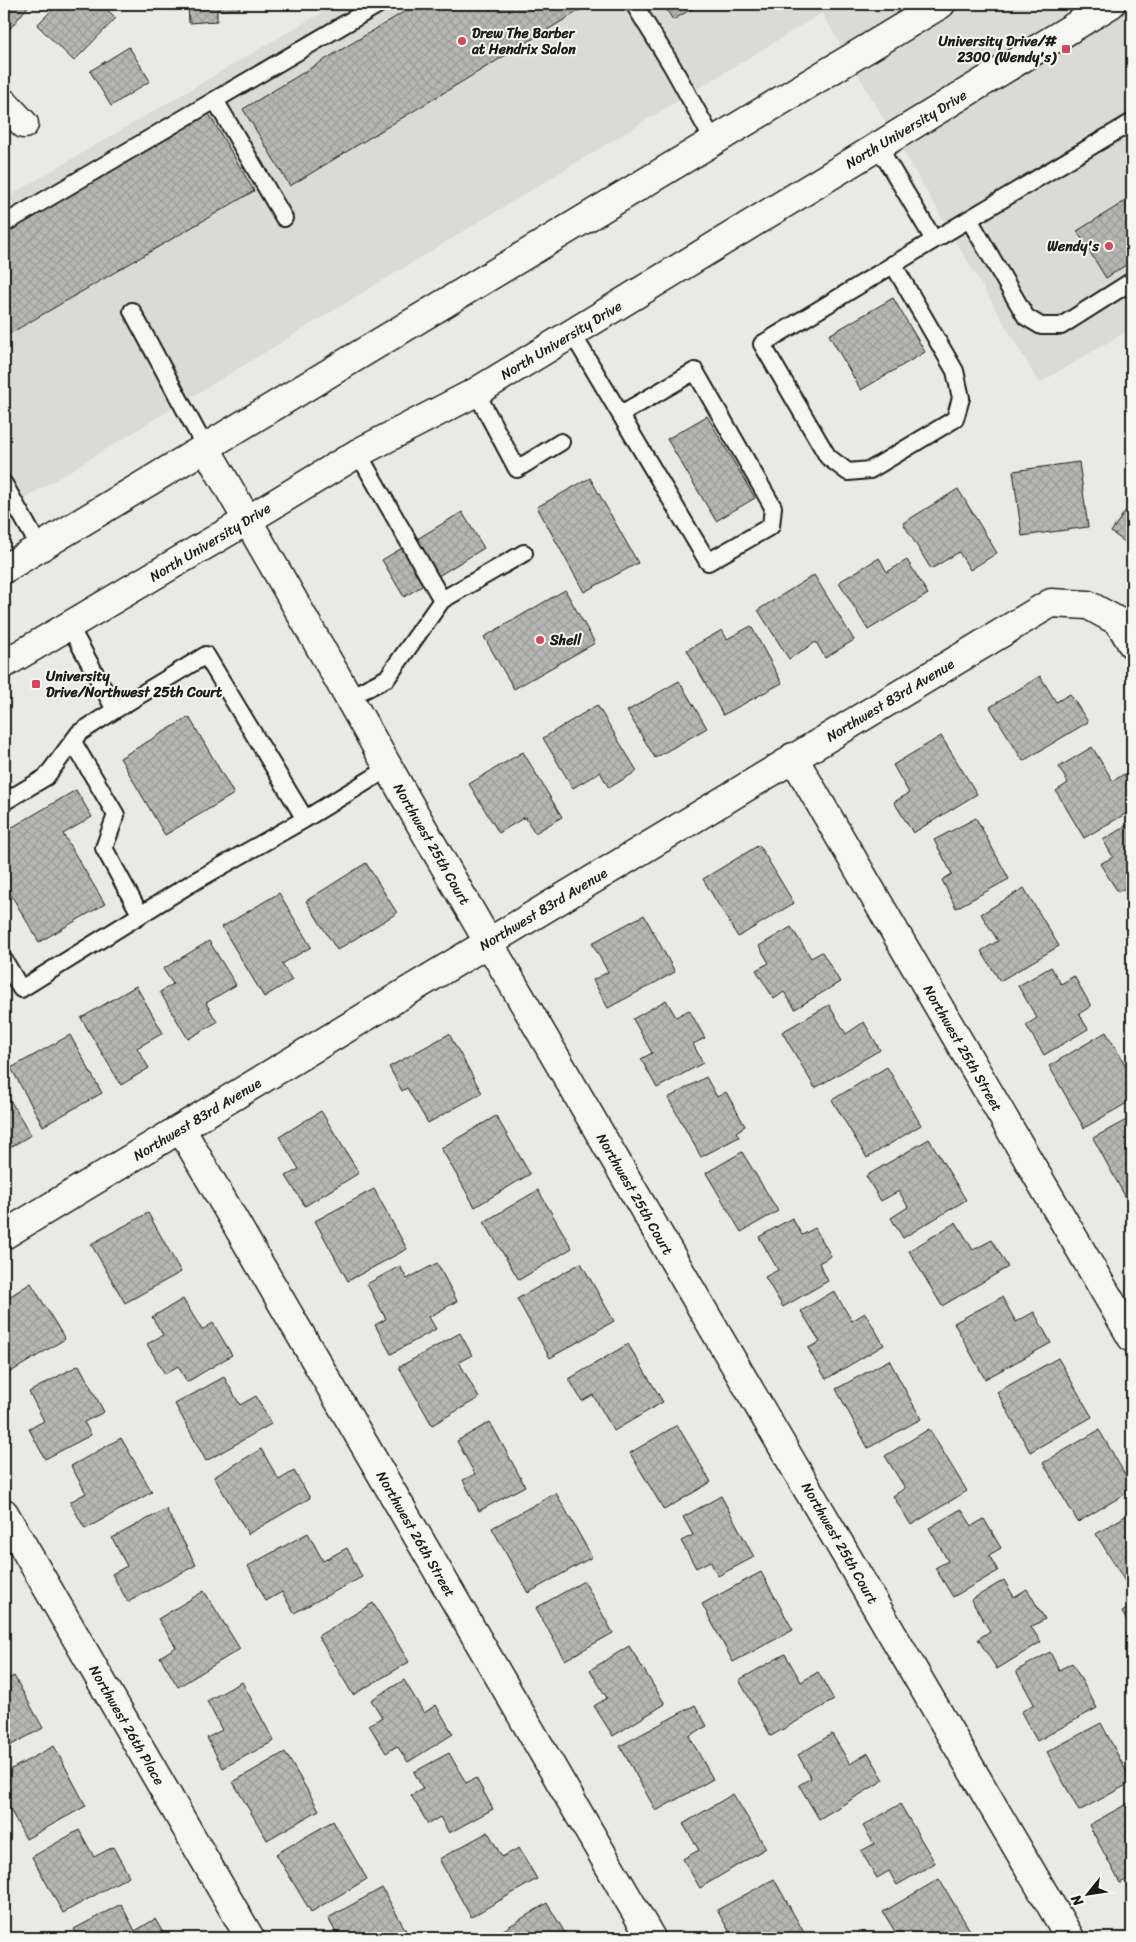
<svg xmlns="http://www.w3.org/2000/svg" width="1136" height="1942" viewBox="0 0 1136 1942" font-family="Sriracha,sans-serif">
  <defs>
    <pattern id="building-cross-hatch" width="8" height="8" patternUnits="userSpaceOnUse" patternTransform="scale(1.25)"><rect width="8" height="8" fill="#b6b6b3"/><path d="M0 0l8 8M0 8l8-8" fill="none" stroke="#9c9c99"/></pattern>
  </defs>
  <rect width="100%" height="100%" fill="#e9e9e5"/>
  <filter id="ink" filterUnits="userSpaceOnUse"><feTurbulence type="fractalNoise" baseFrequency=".02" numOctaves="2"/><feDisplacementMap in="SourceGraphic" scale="10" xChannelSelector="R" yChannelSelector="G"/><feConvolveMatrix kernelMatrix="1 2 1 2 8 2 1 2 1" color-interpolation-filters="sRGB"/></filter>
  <g filter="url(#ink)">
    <path fill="#dadad6" d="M336 4H1132V328L1039 383 822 13 4 511V199Z"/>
    <path fill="url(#building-cross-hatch)" stroke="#1c1c1c" d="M4 4H30L4 36Z
      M58 4H81L84 7 87 4H101L116 18 74 61 37 25Z
      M188 4H239L240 9 217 10V21L189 23Z
      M417 4H590L290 186 243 109Z
      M663 4H700L673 20Z
      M129 47 150 81 111 106 90 71Z
      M209 114 254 191 4 337V234Z
      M1132 197V261L1106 278 1077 231Z
      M893 298 925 352 861 390 829 335Z
      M707 416 755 498 716 521 667 439Z
      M1079 462 1088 527 1022 536 1013 471Z
      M590 478 638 563 584 592 537 507Z
      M958 489 997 553 970 570 959 552 931 569 903 523Z
      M1132 501V547L1111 532Z
      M462 512 484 548 404 597 382 560Z
      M879 558 887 572 907 560 928 594 868 630 839 582Z
      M814 575 854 640 825 658 816 642 789 659 758 610Z
      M565 590 595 643 514 689 484 637Z
      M751 626 782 683 723 715 687 650 722 630 727 639Z
      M1040 676 1056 702 1070 694 1088 722 1023 761 990 707Z
      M679 681 707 728 655 758 627 711Z
      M597 705 637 771 609 788 600 772 573 788 543 738Z
      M189 717 234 794 165 835 120 758Z
      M941 736 977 794 913 833 894 802 909 793 893 765Z
      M1092 747 1113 781 1124 774 1132 787V810L1084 838 1056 791 1068 783 1059 767Z
      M523 752 562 817 535 833 525 817 499 833 469 784Z
      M76 790 92 817 63 834 105 904 39 942 4 883V832Z
      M976 818 1009 879 956 908 942 880 952 874 934 840Z
      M1132 822V891L1129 886 1118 892 1100 864 1113 857 1103 840Z
      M759 845 794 903 738 937 703 879Z
      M366 863 397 913 337 950 306 901Z
      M1024 888 1059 946 1000 981 981 951 998 941 981 914Z
      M279 893 311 947 282 964 292 980 264 997 222 927Z
      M644 915 675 972 608 1008 593 980 608 972 592 943Z
      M791 927 811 958 822 952 840 982 795 1009 784 992 774 999 756 970 769 963 759 946Z
      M209 941 236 985 206 1003 217 1022 188 1039 160 992 173 984 163 969Z
      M1051 967 1061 984 1074 976 1091 1006 1079 1014 1088 1029 1044 1055 1026 1025 1037 1018 1018 986Z
      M136 986 163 1033 137 1048 149 1068 121 1085 81 1018Z
      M666 1000 676 1017 689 1010 705 1038 693 1044 703 1063 657 1088 641 1059 652 1053 633 1019Z
      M829 1005 846 1034 864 1022 880 1050 815 1088 782 1032Z
      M1106 1032 1132 1076V1100L1084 1128 1049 1066Z
      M449 1034 482 1093 428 1123 407 1088 402 1091 389 1067Z
      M70 1035 102 1093 43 1126 11 1068Z
      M887 1067 921 1125 867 1158 832 1100Z
      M706 1077 717 1097 726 1092 745 1126 736 1132 739 1137 701 1157 668 1098Z
      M4 1090 31 1135 4 1151Z
      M321 1111 359 1173 305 1206 286 1176 299 1169 279 1137Z
      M496 1116 530 1174 475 1207 441 1148Z
      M1132 1117V1194L1126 1198 1093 1138Z
      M929 1139 966 1200 903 1238 891 1218 908 1207 899 1191 881 1201 866 1176Z
      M742 1152 778 1211 741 1232 706 1173Z
      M374 1189 407 1249 348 1281 315 1221Z
      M538 1190 572 1248 519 1280 484 1222Z
      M148 1213 181 1272 125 1303 91 1244Z
      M792 1218 802 1235 815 1228 831 1256 819 1263 828 1281 783 1307 765 1277 778 1270 759 1237Z
      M956 1222 973 1250 992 1240 1008 1267 942 1306 909 1251Z
      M437 1263 457 1301 429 1317 436 1329 391 1354 375 1325 386 1319 367 1284 400 1266 407 1279Z
      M581 1263 614 1321 550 1358 517 1299Z
      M31 1283 65 1339 4 1376V1300Z
      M834 1291 852 1321 865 1313 884 1345 826 1379 808 1348 820 1342 801 1311Z
      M1002 1297 1016 1322 1034 1312 1051 1343 985 1379 954 1323Z
      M183 1299 202 1330 213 1323 232 1355 187 1382 178 1366 165 1374 147 1344 163 1335 152 1317Z
      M460 1333 472 1355 459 1362 479 1398 432 1425 399 1367Z
      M628 1344 663 1402 614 1431 593 1395 582 1401 569 1379Z
      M1058 1358 1092 1417 1030 1452 997 1392Z
      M889 1360 921 1419 868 1448 836 1389Z
      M79 1365 104 1412 84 1422 91 1435 45 1459 29 1429 44 1421 29 1392Z
      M224 1377 240 1405 256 1396 271 1424 206 1461 175 1404Z
      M490 1422 525 1486 479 1511 463 1480 475 1474 457 1441Z
      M677 1425 711 1482 664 1510 630 1453Z
      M929 1429 967 1491 911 1525 893 1496 905 1488 885 1456Z
      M1099 1430 1132 1486V1490L1078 1522 1043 1463Z
      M121 1438 152 1492 85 1529 70 1502 86 1493 71 1466Z
      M261 1449 279 1480 294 1471 310 1498 248 1534 214 1477Z
      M556 1493 592 1557 528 1593 492 1528Z
      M721 1496 754 1557 718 1576 710 1561 696 1568 681 1541 693 1535 683 1517Z
      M166 1509 196 1565 128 1602 112 1574 127 1566 112 1538Z
      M961 1509 972 1526 984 1519 1001 1548 989 1555 998 1571 953 1597 935 1568 948 1561 929 1528Z
      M1132 1512V1580L1126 1583 1096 1534Z
      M308 1533 323 1561 347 1548 362 1577 294 1613 282 1592 266 1601 248 1566Z
      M761 1572 793 1630 733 1662 702 1604Z
      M1004 1580 1014 1597 1027 1589 1045 1619 1031 1627 1041 1642 997 1669 978 1639 990 1631 971 1600Z
      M584 1581 613 1633 565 1660 536 1608Z
      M204 1591 240 1649 178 1687 160 1657 176 1647 158 1619Z
      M373 1603 409 1662 353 1695 318 1636Z
      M1132 1606V1631L1122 1612Z
      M629 1646 665 1704 613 1736 594 1706 607 1698 590 1670Z
      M1050 1652 1059 1670 1072 1663 1097 1708 1037 1741 1021 1712 1034 1704 1016 1671Z
      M785 1654 801 1682 818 1672 834 1700 771 1736 739 1680Z
      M14 1676 43 1728 4 1749V1681Z
      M404 1680 424 1713 436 1705 453 1734 408 1762 397 1746 386 1753 369 1725 382 1717 371 1700Z
      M242 1682 274 1741 223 1768 207 1738 222 1730 207 1701Z
      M695 1705 707 1726 689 1736 713 1779 656 1811 620 1746Z
      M1101 1723 1132 1782 1079 1811 1047 1752Z
      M832 1734 850 1764 868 1753 884 1780 819 1819 799 1785 811 1778 798 1755Z
      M54 1746 86 1806 26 1839 4 1798V1773Z
      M285 1752 319 1810 267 1840 233 1782Z
      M449 1753 466 1783 476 1778 493 1809 449 1833 440 1817 428 1824 411 1795 423 1789 414 1772Z
      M733 1794 766 1848 700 1888 683 1859 699 1850 683 1824Z
      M1132 1801V1877L1120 1883 1089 1825Z
      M900 1804 935 1863 897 1885 889 1871 877 1878 861 1851 874 1844 863 1826Z
      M333 1821 367 1879 311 1912 276 1854Z
      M79 1830 94 1857 113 1847 129 1876 63 1913 32 1857Z
      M488 1832 502 1857 519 1848 537 1879 471 1917 439 1859Z
      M774 1879 807 1938H733L717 1910Z
      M939 1879 974 1937 899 1938 883 1912Z
      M382 1888 410 1938H339L328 1918Z
      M547 1903 568 1938H493L492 1937Z
      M121 1904 135 1931 155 1919 166 1938H79L74 1929Z"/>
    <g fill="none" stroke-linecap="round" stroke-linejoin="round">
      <g stroke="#1c1c1c" stroke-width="20">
        <path id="service" d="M634 4 672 66 713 140
          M878 146 934 240 762 344 828 457 848 472 870 470 955 419 961 398 955 371 893 264
          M284 218 215 100 379 4
          M969 219 1026 317 1041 326H1061L1132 281
          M4 224 215 100
          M934 240 1132 122
          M132 311 205 447
          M572 333 708 562 771 526 773 507 695 371 621 414
          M476 392 517 469 561 442
          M4 484 40 548
          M442 600 524 553
          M350 697 387 678 442 600 358 453
          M73 742 116 815 104 848 140 914
          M4 802 46 777 79 733 115 710
          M305 819 389 768
          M4 960 21 989 190 884 305 819 206 655 115 710 69 625"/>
      </g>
      <g stroke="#1c1c1c" stroke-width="31">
        <path id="minor" d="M4 103 24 124
          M205 447C301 611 393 778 489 943 682 1275 876 1607 1070 1938
          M793 757 1132 1338
          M181 1129 651 1938
          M4 1235 1051 603 1088 605 1119 622 1132 644
          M4 1513 250 1938"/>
      </g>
      <g stroke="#1c1c1c" stroke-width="31">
        <path id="primary" d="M4 569 941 4
          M4 664 248 520 358 453 476 392 1111 4"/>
      </g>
      <use href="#service" stroke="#f6f6f2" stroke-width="16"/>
      <use href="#minor" stroke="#f6f6f2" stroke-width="28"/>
      <use href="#primary" stroke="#f6f6f2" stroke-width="28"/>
    </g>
  </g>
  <g fill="#d1495b" stroke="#f6f6f2" stroke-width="2">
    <circle cx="462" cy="41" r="5"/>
    <rect x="1061" y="44" width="10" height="10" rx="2.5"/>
    <circle cx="1109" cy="246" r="5"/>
    <circle cx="540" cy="640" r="5"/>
    <rect x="31" y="679" width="10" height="10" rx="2.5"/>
  </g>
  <g text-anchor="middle" stroke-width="4" stroke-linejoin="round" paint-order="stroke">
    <g font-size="14" font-weight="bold" fill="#1c1c1c" stroke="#f6f6f2" text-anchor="start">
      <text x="472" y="38">Drew The Barber<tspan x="472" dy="16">at Hendrix Salon</tspan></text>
      <text x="1056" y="46" text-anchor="end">University Drive/#<tspan x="1056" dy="16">2300 (Wendy's)</tspan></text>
      <text x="1099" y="251" text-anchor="end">Wendy's</text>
      <text x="550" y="645">Shell</text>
      <text x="46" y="681">University<tspan x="46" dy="16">Drive/Northwest 25th Court</tspan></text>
    </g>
    <g font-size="14" fill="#1c1c1c" stroke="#f6f6f2">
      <text transform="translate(906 129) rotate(-31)" y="5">North University Drive</text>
      <text transform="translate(561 340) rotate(-31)" y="5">North University Drive</text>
      <text transform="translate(210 542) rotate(-31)" y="5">North University Drive</text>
      <text transform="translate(890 700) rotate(-31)" y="5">Northwest 83rd Avenue</text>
      <text transform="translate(432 844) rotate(60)" y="5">Northwest 25th Court</text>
      <text transform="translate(543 909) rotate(-31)" y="5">Northwest 83rd Avenue</text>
      <text transform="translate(963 1048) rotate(60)" y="5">Northwest 25th Street</text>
      <text transform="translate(197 1119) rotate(-31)" y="5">Northwest 83rd Avenue</text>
      <text transform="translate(635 1194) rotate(60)" y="5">Northwest 25th Court</text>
      <text transform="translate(416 1534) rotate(60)" y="5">Northwest 26th Street</text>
      <text transform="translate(840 1543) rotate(60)" y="5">Northwest 25th Court</text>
      <text transform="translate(127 1725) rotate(60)" y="5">Northwest 26th Place</text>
    </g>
  </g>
  <rect width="1136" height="1942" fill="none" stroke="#f6f6f2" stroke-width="20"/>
  <rect x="10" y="10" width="1116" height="1922" fill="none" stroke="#1c1c1c" stroke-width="2" filter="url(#ink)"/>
  <g transform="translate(1088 1894) rotate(240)" stroke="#f6f6f2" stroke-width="4" paint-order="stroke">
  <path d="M0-4L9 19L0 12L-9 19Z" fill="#1c1c1c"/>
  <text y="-8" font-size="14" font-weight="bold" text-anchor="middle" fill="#1c1c1c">N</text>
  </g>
</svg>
